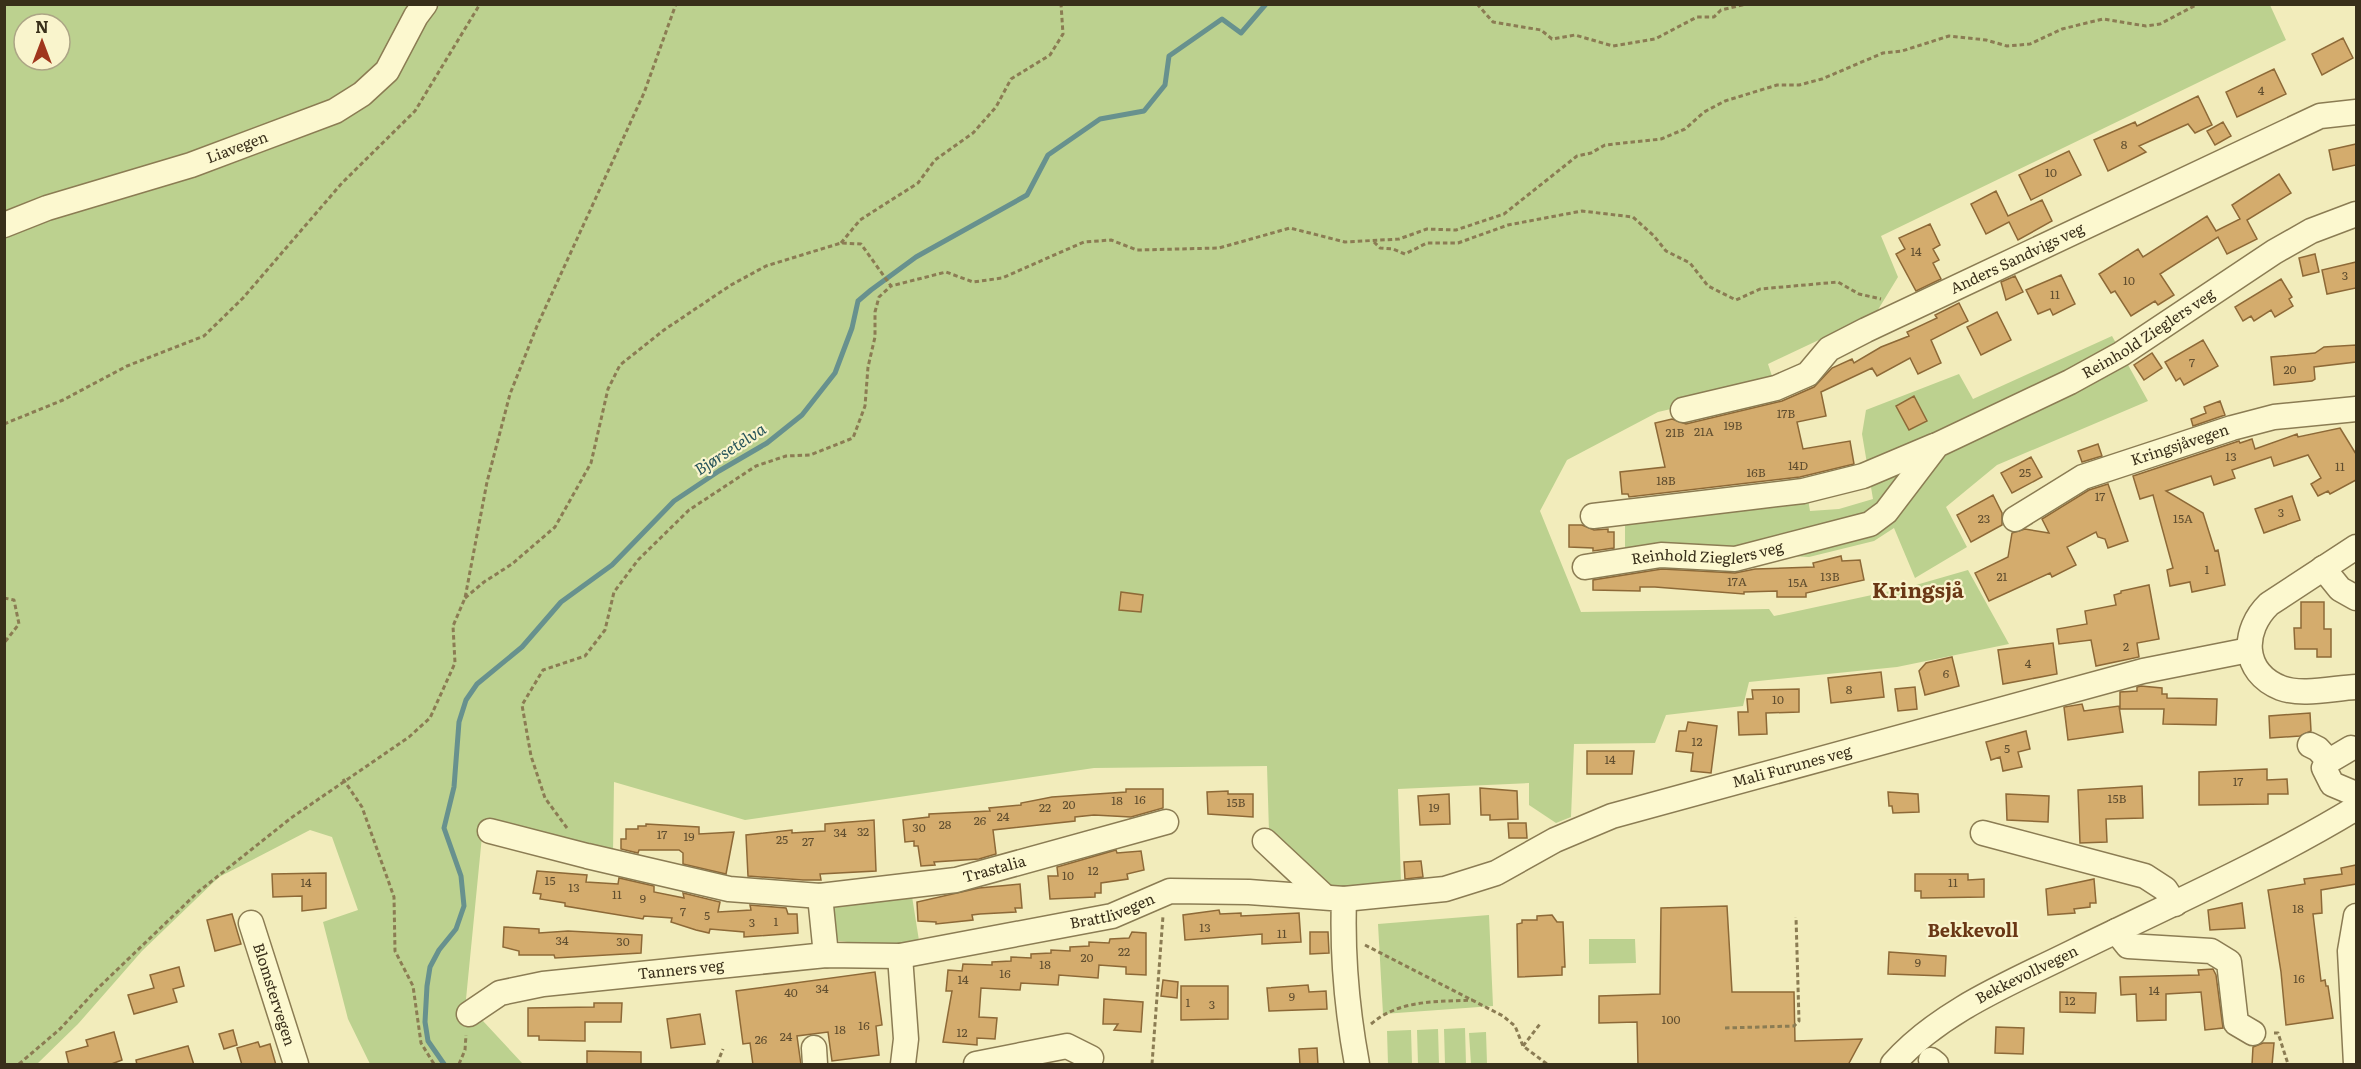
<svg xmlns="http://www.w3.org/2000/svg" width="2361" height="1069" viewBox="0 0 2361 1069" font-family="Literata,serif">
  <rect width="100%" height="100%" fill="#f2ecbb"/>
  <path fill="#bcd18f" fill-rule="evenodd" d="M5 5H2270L2286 40 1881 236 1898 277 1876 313 1768 364 1775 385 1658 412 1567 460 1540 511 1581 612 1769 609 1774 616 1909 587 1968 570 2009 644 1897 667 1749 682 1743 706 1666 715 1655 743 1574 744 1571 817 1556 823 1529 805V783L1398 789 1401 883 1337 892 1269 832 1267 766 1094 768 745 820 614 782 613 853 482 836 466 999 470 1024 483 1021 523 1064H370L348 1019 323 922 358 910 332 837 310 830 219 877 142 951 78 1024 37 1064H5ZM24 24H60V60H24Z
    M2112 336 2148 401 1997 465 1946 507 1967 547 1915 578 1894 528 1874 541 1809 557 1661 550 1625 555V520L1808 499 1810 511 1839 509 1873 499 1862 434 1866 410 1959 374 1973 399Z
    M911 890 920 947 901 949 832 940 828 902Z
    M1489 915 1493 1006 1383 1014 1378 924Z
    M1589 939H1635L1636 963 1589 964Z
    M1465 1028 1466 1064H1445L1444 1029Z
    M1438 1029 1439 1064H1418L1417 1030Z
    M1411 1030 1412 1064H1388L1387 1031Z
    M1486 1032 1487 1064H1471L1469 1033Z"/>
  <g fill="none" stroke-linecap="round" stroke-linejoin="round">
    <path stroke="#67918e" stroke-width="5" d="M444 1064 428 1041 425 1022 427 986 430 967 439 950 456 929 464 906 461 876 444 828 454 787 459 722 466 700 477 684 522 647 561 602 612 565 674 501 719 471 767 443 802 415 835 373 852 328 858 301 871 290 916 257 1027 195 1048 155 1100 119 1144 111 1165 85 1169 56 1222 19 1241 33 1266 4"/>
  </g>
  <path fill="#d4ac6d" stroke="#8d6937" stroke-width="1.5" d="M2343 38 2353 58 2322 75 2312 54Z
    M2274 69 2286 94 2237 117 2226 92Z
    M2198 96 2212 125 2195 133 2188 124 2139 146 2146 152 2108 171 2094 140 2135 122 2137 126Z
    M2223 122 2231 136 2215 145 2207 131Z
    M2356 144V165L2333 170 2329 150Z
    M2069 151 2081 175 2031 200 2019 175Z
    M2279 174 2291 193 2247 220 2257 239 2227 254 2218 237 2160 274 2174 295 2158 305 2155 301 2131 316 2115 291 2111 293 2099 274 2138 249 2143 257 2207 216 2216 231 2240 219 2232 205Z
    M1996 191 2008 216 2042 200 2052 221 2018 240 2009 222 1986 234 1971 204Z
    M1930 224 1940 245 1933 249 1939 260 1933 263 1941 279 1916 291 1896 254 1905 249 1899 238Z
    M2315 254 2319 272 2303 276 2299 258Z
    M2356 262V288L2327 294 2322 270Z
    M2061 275 2075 304 2053 315 2050 309 2038 314 2026 290Z
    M2015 276 2023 292 2006 300 2001 282Z
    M2281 279 2292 297 2289 299 2293 306 2275 317 2271 310 2254 321 2251 316 2243 321 2235 307Z
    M1959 303 1968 321 1931 340 1941 363 1918 374 1910 358 1877 376 1872 368 1821 392 1826 416 1797 422 1803 449 1850 441 1854 464 1800 477 1629 497 1628 494H1622L1620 472 1665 467 1655 423 1672 419 1686 424 1782 401 1814 387 1832 368 1852 359 1854 363 1881 347 1909 336 1907 332 1937 318 1935 315Z
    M1997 312 2011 340 1981 355 1967 327Z
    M2203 340 2218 366 2184 385 2180 378 2176 381 2165 362Z
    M2356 345V362L2314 367 2315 379 2312 381 2274 385 2271 357 2315 353 2324 347Z
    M2152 353 2162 368 2144 380 2134 365Z
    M1914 396 1927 421 1909 430 1896 406Z
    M2220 401 2225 415 2193 426 2191 419 2206 413 2204 407Z
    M2340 428 2356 454V480L2330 494 2328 491 2318 496 2311 484 2321 478 2308 455 2274 466 2271 457 2232 470 2235 478 2214 485 2211 476 2166 491 2203 513 2215 551 2218 550 2225 585 2192 592 2190 582 2170 586 2167 570 2173 568 2153 495 2140 499 2133 476 2239 441 2240 443 2252 439 2255 449 2297 434 2298 437Z
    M2098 444 2102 456 2082 462 2078 451Z
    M2031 457 2042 477 2012 493 2001 473Z
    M2108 484 2128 541 2108 548 2105 539 2098 537 2096 532 2067 547 2076 565 2052 577 2050 573 1989 601 1975 573 2008 557 2012 533 2025 529 2049 533 2042 519 2089 490Z
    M1993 495 2002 513V525L1971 542 1957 515Z
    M2292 496 2300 520 2264 533 2255 509Z
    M1569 525H1582L1594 530 1608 529V532H1614V548L1593 551V548L1569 547Z
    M1841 556 1842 561 1860 560 1864 580 1806 593V597H1777V591L1744 592V594L1655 587H1640V591L1593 590V580L1662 569 1735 573 1755 569 1814 567 1813 563Z
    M2149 585 2159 639 2137 643 2139 657 2096 666 2091 640 2059 644 2057 629 2087 624 2085 611 2116 605 2114 595 2121 593V591Z
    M1121 592 1143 595 1141 612 1119 610Z
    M2301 602H2324V629H2331V657H2317V649H2295L2294 628H2301Z
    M2053 643 2057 674 2003 684 1998 650Z
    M1952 657 1959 686 1925 695 1919 671 1926 663Z
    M1881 672 1884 697 1831 703 1828 678Z
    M2141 686 2162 688V694H2167V698L2217 699 2216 725 2163 724 2164 709H2120V692L2137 691V687Z
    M1915 687 1917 709 1898 711 1895 689Z
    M1799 689V712L1766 713 1767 734 1739 735 1738 712H1748L1747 699H1753L1752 690Z
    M2082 704 2084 711 2119 706 2123 732 2068 740 2064 707Z
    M2310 713 2311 731 2300 736 2270 738 2269 716Z
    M1688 722 1717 726 1711 773 1691 771 1693 753 1676 751 1679 731H1686Z
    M2026 731 2030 749 2018 752 2022 767 2003 771 2000 757 1991 760 1986 742Z
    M1587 751H1634L1632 774H1587Z
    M2267 769V780L2287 779 2288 794H2268V804L2199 805V772Z
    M2142 786 2143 818 2106 819 2107 842 2080 843 2078 790Z
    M1480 788 1517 791 1518 819 1490 820V815H1481Z
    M1126 789H1163V808L1131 817 1094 815 1075 817V821L993 830 996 854 979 859 934 862 935 865 921 866 918 846H914V841L905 842 903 820 929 817V814L990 811 989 808 1021 805V803L1052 797 1126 792Z
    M1228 791V794H1253V817L1208 814 1207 792Z
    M1888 792 1918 794 1919 812 1893 813 1892 806H1889Z
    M1449 794 1450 824 1420 825 1418 796Z
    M2006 794 2049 796 2048 822 2007 820Z
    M874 820 876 871 820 874 821 880H803L748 876 746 835 792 830V833L825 831V824Z
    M1508 823H1526L1527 838H1509Z
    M646 824 699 827V834L734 832 726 874 683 864V853L679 850H639L638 853 621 849V839H626V829H638V826H646Z
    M1116 850 1117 853 1141 851 1144 870 1127 874 1128 879 1101 883V893H1095V897L1050 899 1048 876H1058L1057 867Z
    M1421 861 1423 877 1405 879 1404 862Z
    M2356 865V884L2321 890 2322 913 2313 914 2321 981 2325 980 2326 986H2328L2333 1018 2286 1025 2281 972 2268 890 2305 884 2304 879 2342 874 2341 868Z
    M537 871 587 875 586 882 618 884 619 878 654 886V892L684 898 683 893 720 902 718 912 751 910 750 905 786 908 788 914H797L798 933 744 937V932L710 929 709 933 696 930 671 922 672 918 644 916 643 919 565 906V903L540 899 541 894 533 893Z
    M326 873V908L302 911V896L273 897 272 874Z
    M1915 874H1968V880L1984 879V897L1921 898V891H1915Z
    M2094 879 2096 903H2090V907L2074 909 2075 913 2048 915 2046 889Z
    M1020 884 1022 908H1015L1016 912 980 914 972 915 973 920 936 924V922L918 921 917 902 979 888Z
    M2242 903 2245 928 2210 930 2208 910Z
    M1727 906 1732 992H1794L1795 1041 1862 1039 1848 1065H1638L1637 1022 1599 1023V996L1660 994 1661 908Z
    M1219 910 1220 914 1241 913V916L1299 913 1301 942 1262 944V934L1185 940 1183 915Z
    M232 914 241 944 215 951 207 920Z
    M1552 915 1557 922H1563L1565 967H1562V975L1518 977 1517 924 1522 923V920H1537V916Z
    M504 927 539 929V933L568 931 642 935 641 953 555 958 554 955H519V951L503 947Z
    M1132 932 1146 933V975L1126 974V967L1099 965 1098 978 1059 975 1058 985 1021 983 1020 990 981 988 979 1017 997 1018 995 1039 977 1038V1045L943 1042 952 991H946L948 970 962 971 963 964 992 965V962L1011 961V957L1031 958V954L1051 953V950L1070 951V947L1089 946V942L1109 943 1110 939 1129 938Z
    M1310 932H1328L1329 953 1310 954Z
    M1889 952 1946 956 1945 976 1888 974Z
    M179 967 184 986 173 989 177 1002 134 1014 128 995 154 988 150 975Z
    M2213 969 2216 975 2223 1028 2205 1030 2201 992 2166 994V1020L2137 1021 2136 994 2121 995 2120 977 2199 975 2198 970Z
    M875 972 882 1025 876 1026 879 1055 832 1061 828 1032 797 1036 801 1065H753L750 1043 743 1044 736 991Z
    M1163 980 1178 982 1177 998 1161 996Z
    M1308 985 1309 992 1326 991 1327 1009 1269 1011 1267 988Z
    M1181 986H1228V1019L1181 1020Z
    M2060 992 2096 993 2095 1013 2060 1012Z
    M1104 999 1143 1002 1141 1032 1114 1030 1118 1024H1103Z
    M594 1003H622L621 1022H585V1041L539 1040V1036H528V1008L594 1007Z
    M700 1014 705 1044 671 1048 667 1019Z
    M1996 1027 2024 1028 2023 1054 1995 1053Z
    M233 1030 237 1045 224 1049 219 1034Z
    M114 1032 122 1060 109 1065H69L66 1052 88 1046 86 1040Z
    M258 1042 260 1047 270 1044 276 1065H242L237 1048Z
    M2263 1043H2274L2272 1065H2252L2253 1047Z
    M188 1046 194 1065H137L136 1060Z
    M1317 1048 1318 1065H1300L1299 1049Z
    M587 1051 641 1052V1065H587Z"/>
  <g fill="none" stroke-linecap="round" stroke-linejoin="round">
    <g stroke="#8b7c53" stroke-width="27">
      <g id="minor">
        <path id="s1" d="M4 225 47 208 191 165 335 111 362 94 387 71 416 16 425 4"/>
        <path id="s2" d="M1683 410 1776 388 1808 374 1829 349 1866 330 2320 116 2356 112"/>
        <path d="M1593 516 1803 491 1863 476 1934 446"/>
        <path id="s3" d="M2015 519 2083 477 2232 428 2274 417 2356 409"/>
        <path d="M2356 547 2269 604C2242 630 2241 672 2281 688 2302 696 2334 688 2356 687"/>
        <path id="s4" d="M1585 567 1661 555 1735 559 1870 524 1886 512 1937 445 2070 382 2121 354 2274 252 2311 231 2356 214"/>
        <path d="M2323 568 2340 589 2356 598"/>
        <path d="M2310 745 2318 749 2329 761"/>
        <path d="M2351 748 2329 761 2324 768 2332 784 2351 792 2356 798"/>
        <path id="s5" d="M490 831 587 856 729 889 820 896 956 880 1166 822"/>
        <path d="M1983 833 2145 876 2165 889 2175 904"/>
        <path d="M1265 841 1325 897"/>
        <path d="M820 896 826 955"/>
        <path id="s6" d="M1344 899 1445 889 1496 873 1555 840 1612 816 2143 671 2249 650"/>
        <path id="s7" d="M251 923 296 1064"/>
        <path d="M2116 931 2128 946 2211 951 2229 962 2236 1023 2253 1033"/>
        <path d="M900 956 906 1039 903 1064"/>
        <path id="s8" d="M469 1014 500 993 543 984 826 955 900 956 1112 916 1170 891 1249 892 1344 899C1342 955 1347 1010 1357 1064"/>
        <path d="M814 1048 815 1064"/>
        <path d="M1931 1060 1936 1064"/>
        <path d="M976 1064 1067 1046 1091 1058"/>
        <path id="s9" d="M1893 1064C1941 1010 2013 982 2077 950 2171 904 2267 862 2356 808"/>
        <path d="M2356 1064 2350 951 2356 916"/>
      </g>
    </g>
    <path stroke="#8b7c53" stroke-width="3" stroke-dasharray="4.5 3" stroke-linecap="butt" d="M1477 4 1493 22 1541 30 1552 39 1575 35 1613 46 1655 39 1697 17H1714L1721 10 1747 4
      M1374 242 1380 248 1393 249 1405 254 1427 243H1458L1508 225 1582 211 1633 217 1654 236 1666 251 1690 263 1708 286 1736 300 1760 289 1838 282 1859 294 1881 299
      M841 243 860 220 918 183 935 160 973 133 996 107 1011 79 1050 55 1063 34 1061 4
      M4 424 63 400 127 366 204 336 243 298 342 183 415 111 480 4
      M4 598 14 600 19 624 4 643
      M465 598 484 582 512 564 555 527 591 463 608 389 620 365 664 330 731 285 766 266 841 243 861 244 891 286 946 272 973 282 1002 278 1084 242 1111 240 1137 250 1219 248 1290 228 1345 242 1399 239 1427 229 1456 230 1504 214 1577 156 1591 153 1605 145 1661 139 1685 129 1704 112 1725 101 1777 85H1799L1822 79 1883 53 1902 51 1949 36 1986 40 2007 46 2030 44 2062 29 2103 19 2146 26 2160 24 2198 4
      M343 779 362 807 394 897 395 951 413 986 421 1043 434 1064
      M567 828 545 798 531 756 522 705 543 670 585 656 605 630 614 592 638 560 689 510 756 466 786 456 810 455 853 438 865 406 868 367 875 337V312L879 297 891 286
      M1365 945 1503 1016 1515 1026 1523 1046 1547 1064
      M1371 1024C1400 999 1437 1002 1473 1000
      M1725 1028 1794 1026 1799 1021 1796 917
      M2274 1033H2278L2288 1064
      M1523 1046 1540 1024
      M19 1064 60 1029 96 990 198 892 291 818 409 737 430 718 455 663 453 626 465 598 487 482 510 394 537 326 644 93 676 4
      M459 1064 465 1050 466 1035
      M717 1064 723 1049
      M1152 1064 1163 916"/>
    <use href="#minor" stroke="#fcf8cf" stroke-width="24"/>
  </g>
  <g text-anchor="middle" stroke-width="4.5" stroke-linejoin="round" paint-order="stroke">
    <g font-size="12" fill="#604e2f">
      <text x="2261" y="95">4</text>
      <text x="2124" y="149">8</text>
      <text x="2051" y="177">10</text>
      <text x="1916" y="256">14</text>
      <text x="2345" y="280">3</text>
      <text x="2129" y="285">10</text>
      <text x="2055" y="299">11</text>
      <text x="2192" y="367">7</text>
      <text x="2290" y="374">20</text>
      <text x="1786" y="418">17B</text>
      <text x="1733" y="430">19B</text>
      <text x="1704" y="436">21A</text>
      <text x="1675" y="437">21B</text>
      <text x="2231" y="461">13</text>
      <text x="1798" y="470">14D</text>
      <text x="2340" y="471">11</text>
      <text x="1756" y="477">16B</text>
      <text x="2025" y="477">25</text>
      <text x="1666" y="485">18B</text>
      <text x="2100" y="501">17</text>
      <text x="2281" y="517">3</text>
      <text x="1984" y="523">23</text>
      <text x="2183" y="523">15A</text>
      <text x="2207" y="574">1</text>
      <text x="1830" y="581">13B</text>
      <text x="2002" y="581">21</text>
      <text x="1737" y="586">17A</text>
      <text x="1798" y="587">15A</text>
      <text x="2126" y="651">2</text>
      <text x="2028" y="668">4</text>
      <text x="1946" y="678">6</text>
      <text x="1849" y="694">8</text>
      <text x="1778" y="704">10</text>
      <text x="1697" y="746">12</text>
      <text x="2007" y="753">5</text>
      <text x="1610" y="764">14</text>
      <text x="2238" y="786">17</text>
      <text x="2117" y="803">15B</text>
      <text x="1140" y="804">16</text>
      <text x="1117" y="805">18</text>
      <text x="1236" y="807">15B</text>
      <text x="1069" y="809">20</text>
      <text x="1045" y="812">22</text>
      <text x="1434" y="812">19</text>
      <text x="1003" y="821">24</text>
      <text x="980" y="825">26</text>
      <text x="945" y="829">28</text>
      <text x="919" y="832">30</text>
      <text x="863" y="836">32</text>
      <text x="840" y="837">34</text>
      <text x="662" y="839">17</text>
      <text x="689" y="841">19</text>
      <text x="782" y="844">25</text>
      <text x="808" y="846">27</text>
      <text x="1093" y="875">12</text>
      <text x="1068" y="880">10</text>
      <text x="550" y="885">15</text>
      <text x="306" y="887">14</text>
      <text x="1953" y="887">11</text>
      <text x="574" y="892">13</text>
      <text x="617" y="899">11</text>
      <text x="643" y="903">9</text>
      <text x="2298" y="913">18</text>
      <text x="683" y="916">7</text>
      <text x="707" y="920">5</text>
      <text x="776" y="926">1</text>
      <text x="752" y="927">3</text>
      <text x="1205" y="932">13</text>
      <text x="1282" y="938">11</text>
      <text x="562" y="945">34</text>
      <text x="623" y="946">30</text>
      <text x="1124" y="956">22</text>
      <text x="1087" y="962">20</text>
      <text x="1918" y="967">9</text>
      <text x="1045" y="969">18</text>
      <text x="1005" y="978">16</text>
      <text x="2299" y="983">16</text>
      <text x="963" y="984">14</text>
      <text x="822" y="993">34</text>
      <text x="2154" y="995">14</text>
      <text x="791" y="997">40</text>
      <text x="1292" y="1001">9</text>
      <text x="2070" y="1005">12</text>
      <text x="1188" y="1007">1</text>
      <text x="1212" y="1009">3</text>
      <text x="1671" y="1024">100</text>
      <text x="864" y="1030">16</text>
      <text x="840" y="1034">18</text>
      <text x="962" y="1037">12</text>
      <text x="786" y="1041">24</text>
      <text x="761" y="1044">26</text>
    </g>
    <g font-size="15" fill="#392f1a" stroke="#f9f4cc">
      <text dy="5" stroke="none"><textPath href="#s1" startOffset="246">Liavegen</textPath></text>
      <text dy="5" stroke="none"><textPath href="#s2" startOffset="372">Anders Sandvigs veg</textPath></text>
      <text dy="5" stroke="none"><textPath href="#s4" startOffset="634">Reinhold Zieglers veg</textPath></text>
      <text dy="5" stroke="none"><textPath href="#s3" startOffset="182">Kringsjåvegen</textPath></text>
      <text dy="5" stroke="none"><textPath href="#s4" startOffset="124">Reinhold Zieglers veg</textPath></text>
      <text dy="5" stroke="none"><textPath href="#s6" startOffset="471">Mali Furunes veg</textPath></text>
      <text dy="5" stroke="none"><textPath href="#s5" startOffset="514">Trastalia</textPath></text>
      <text dy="5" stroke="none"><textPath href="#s8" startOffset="657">Brattlivegen</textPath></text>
      <text dy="5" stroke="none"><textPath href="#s8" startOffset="220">Tanners veg</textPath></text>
      <text dy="5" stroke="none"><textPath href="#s9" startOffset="162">Bekkevollvegen</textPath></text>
      <text dy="5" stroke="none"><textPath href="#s7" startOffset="75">Blomstervegen</textPath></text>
    </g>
    <g font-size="16" font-style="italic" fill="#27545a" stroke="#f9f4cc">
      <text transform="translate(730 449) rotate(-33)" y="6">Bjørsetelva</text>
    </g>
    <g font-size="18" font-weight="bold" fill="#6a3715" stroke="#f9f4cc">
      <text x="1973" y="937">Bekkevoll</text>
    </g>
    <g font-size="21" font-weight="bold" fill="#6a3715" stroke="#f9f4cc">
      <text x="1918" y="598">Kringsjå</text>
    </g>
  </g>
  <rect width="2361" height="1069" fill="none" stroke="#392f1a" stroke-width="12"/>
  <g transform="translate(42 42)"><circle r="28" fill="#f9f4cc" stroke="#aca585" stroke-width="1.5"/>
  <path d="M0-4.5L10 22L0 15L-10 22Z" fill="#a0361d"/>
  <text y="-9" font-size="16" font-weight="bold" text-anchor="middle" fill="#392f1a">N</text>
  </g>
</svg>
